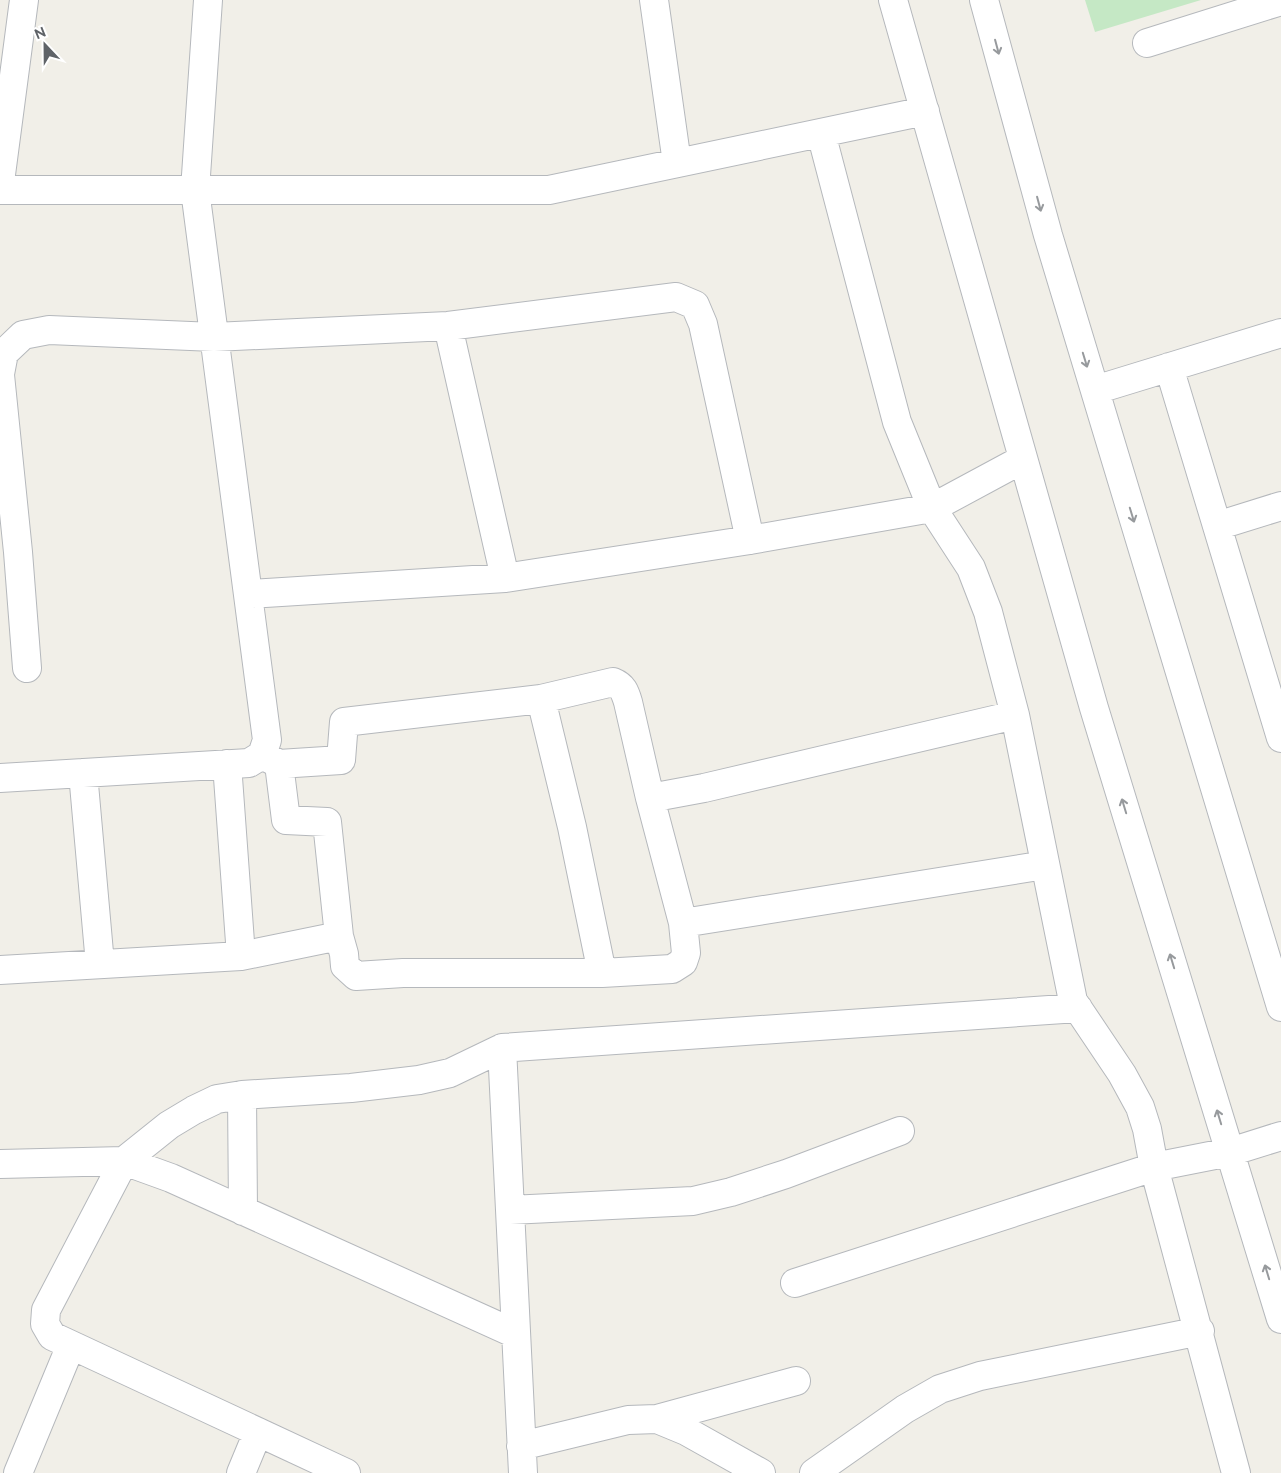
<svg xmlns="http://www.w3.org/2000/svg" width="1281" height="1473" viewBox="0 0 1281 1473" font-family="Raleway,sans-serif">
  <rect width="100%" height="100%" fill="#f1efe8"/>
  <path fill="#c5e8c5" d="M1085 0H1201L1095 32Z"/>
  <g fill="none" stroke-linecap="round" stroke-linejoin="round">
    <g stroke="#b5b8bc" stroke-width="30">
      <path id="minor" d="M654 0 677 163
        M893 0 1094 708 1281 1319
        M984 0 1048 235 1281 1007
        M1147 43 1281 1
        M821 133 897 422 932 508 971 568 988 612 1015 715 1073 1001 1122 1074 1140 1107 1147 1129 1154 1167 1236 1473
        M0 182 24 0
        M0 190H549L925 111
        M448 326 505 578
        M1169 367 1281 738
        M0 374 4 353 23 335 49 330 214 337 448 326 676 297 695 305 703 324 750 540
        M0 375 18 552 27 668
        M1095 390 1281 333
        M1217 526 1281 506
        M249 594 505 578 750 540 932 508 1023 459
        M541 699 572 827 602 973
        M227 764 241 956
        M279 764 286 820 327 822 339 936
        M83 773 100 964
        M0 778 249 763 262 755 267 740 195 190 208 0
        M650 798 704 788 1015 715
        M683 923 1045 865
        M0 970 241 956 339 936 344 954 345 966 356 976 403 973H602L672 969 683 962 686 953 683 923 650 798 628 702C625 692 623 686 613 682L541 699 344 722 341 760 279 764 262 755
        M502 1048 523 1473
        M242 1095 243 1211
        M0 1164 124 1161 171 1178 516 1334
        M510 1210 693 1201 731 1192 786 1174 900 1131
        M795 1283 1154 1167 1230 1152 1281 1136
        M657 1419 796 1381
        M521 1446 628 1420 657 1419 686 1431 761 1473
        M18 1473 71 1345
        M241 1473 258 1432
        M346 1473 52 1336 45 1324 46 1310 124 1161 169 1125 194 1110 217 1099 242 1095 351 1088 419 1080 450 1073 502 1048 1078 1008
        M814 1473 905 1409 940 1389 980 1376 1200 1331"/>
    </g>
    <use href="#minor" stroke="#fff" stroke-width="28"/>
  </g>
  <defs><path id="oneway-shaft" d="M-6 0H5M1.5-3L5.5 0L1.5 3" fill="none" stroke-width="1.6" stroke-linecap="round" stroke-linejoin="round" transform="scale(1.25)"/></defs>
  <g stroke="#979a9d">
    <use href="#oneway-shaft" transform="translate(997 47) rotate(75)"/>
    <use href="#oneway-shaft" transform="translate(1039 204) rotate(75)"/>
    <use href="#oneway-shaft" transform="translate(1085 360) rotate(73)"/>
    <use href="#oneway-shaft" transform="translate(1132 515) rotate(73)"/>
    <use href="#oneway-shaft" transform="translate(1124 806) rotate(-107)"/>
    <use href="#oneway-shaft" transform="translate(1172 961) rotate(-107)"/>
    <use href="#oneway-shaft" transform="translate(1219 1117) rotate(-107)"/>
    <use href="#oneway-shaft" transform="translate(1267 1272) rotate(-107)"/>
  </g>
  <g transform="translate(45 45) rotate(338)" stroke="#ffffff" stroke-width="4" paint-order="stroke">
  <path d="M0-4L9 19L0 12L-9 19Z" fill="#5f6368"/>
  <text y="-8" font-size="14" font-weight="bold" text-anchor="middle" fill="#5f6368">N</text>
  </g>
</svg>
